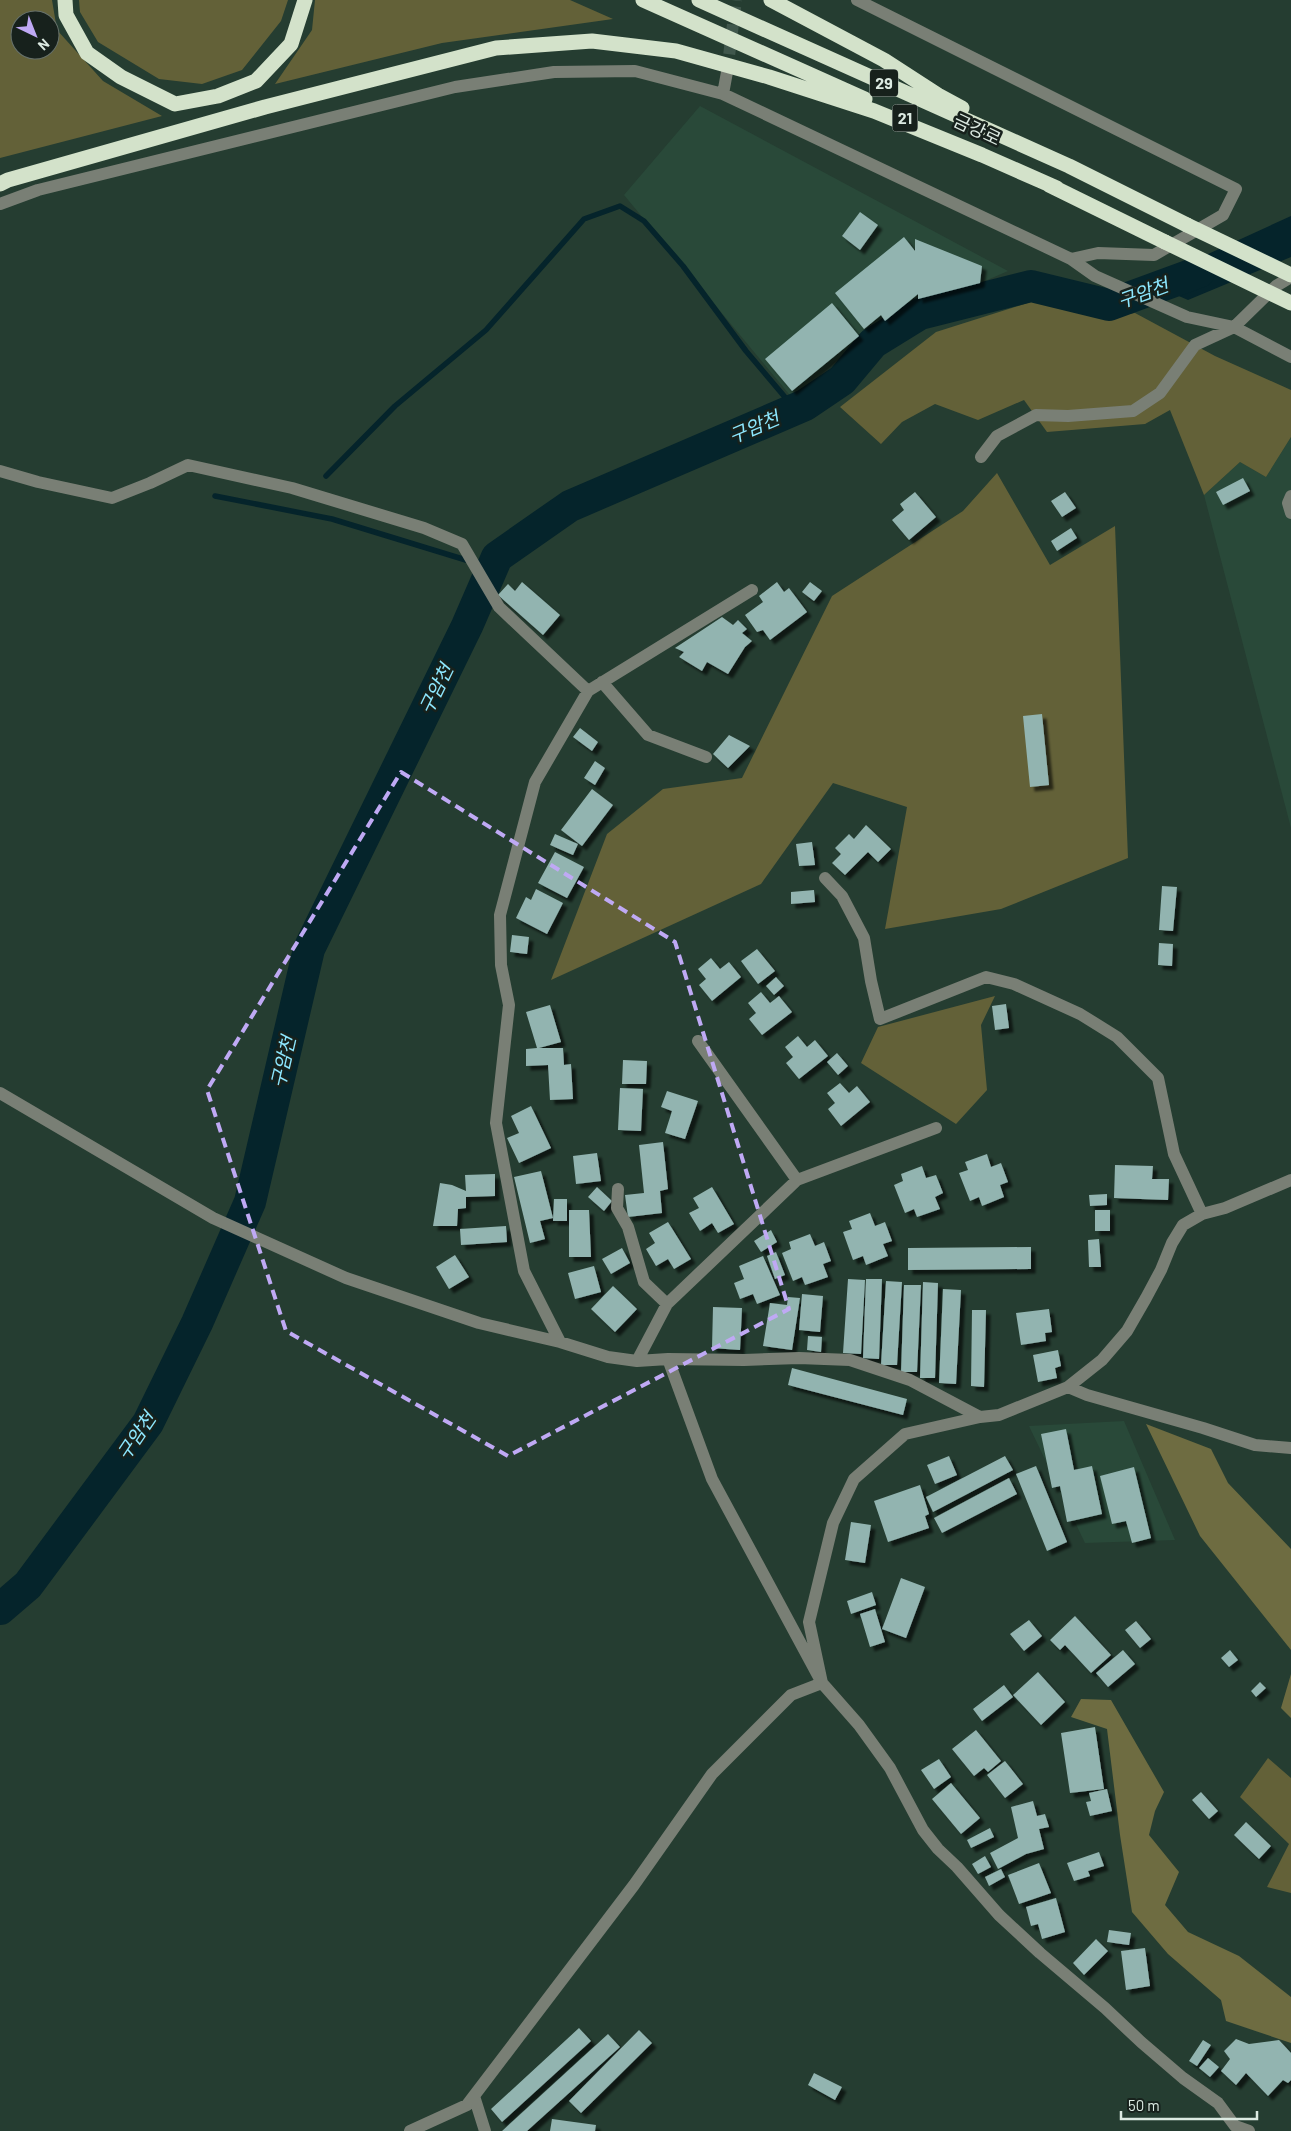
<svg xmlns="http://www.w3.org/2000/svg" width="1291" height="2131" viewBox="0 0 1291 2131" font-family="Barlow,'Noto Sans KR',sans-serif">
  <defs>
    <filter id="shadow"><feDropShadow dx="4.5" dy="4.5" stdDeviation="1" flood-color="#0009"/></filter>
  </defs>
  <rect width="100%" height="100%" fill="#253d31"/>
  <path fill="#294939" d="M700 106 1008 271 867 332 793 399 624 195Z
    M1291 437V828L1204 495 1240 462 1266 477Z
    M1124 1421 1175 1540 1085 1543 1029 1426Z"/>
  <path fill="#636138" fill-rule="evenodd" d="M0 0H52L57 30 103 81 162 116 0 158ZM20 20H50V50H20Z
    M79 0H288L281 21 242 70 202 84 159 79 98 42 80 12Z
    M315 0H570L613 19 442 43 275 84 312 30Z
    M1037 300 1107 317 1135 313 1215 356 1291 390V437L1266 477 1240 462 1204 495 1170 410 1145 424 1047 432 1024 400 978 420 935 404 902 422 881 444 840 407 936 332Z
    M997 473 1050 565 1115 526 1128 858 1001 909 885 929 907 807 833 783 761 884 551 980 607 834 663 789 742 778 832 596 963 511Z
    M995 996 981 1025 987 1090 956 1124 861 1063 878 1027Z
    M1268 1758 1291 1778V1893L1267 1887 1289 1844 1240 1797Z"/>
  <path fill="#6e6c41" d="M1146 1424 1211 1449 1228 1483 1291 1549V1650L1200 1536Z
    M1291 1674V1718L1281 1708Z
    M1081 1699 1111 1700 1164 1792 1155 1811 1149 1835 1179 1872 1165 1905 1188 1932 1239 1956 1291 1997V2043L1226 2021 1221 2000 1168 1954 1132 1912 1120 1835 1107 1729 1071 1717Z"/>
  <path fill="#05242b" d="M1291 216V257L1188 300 1142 280 1184 265Z"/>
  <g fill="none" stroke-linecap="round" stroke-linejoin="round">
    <path stroke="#05242b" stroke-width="5.5" d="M326 476 395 406 486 330 584 219 620 206 644 221 683 266 746 351 795 409
      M215 496 332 519 492 568"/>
    <path stroke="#05242b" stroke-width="32" d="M0 1609 28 1585 148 1423 197 1323 250 1202 309 949 467 626 497 557 570 506 805 405 842 380 873 343 920 314 1031 286 1109 305 1199 272"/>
  </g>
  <path fill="#92b4b0" filter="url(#shadow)" d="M860 212 878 225 860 250 842 236Z
    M904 237 915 251V239L982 266 980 283 918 299V294L885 321 881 315 864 329 835 293Z
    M832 303 859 336 792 391 765 359Z
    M1243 478 1250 491 1223 505 1216 492Z
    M915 492 936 517 909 540 892 520 904 510 900 504Z
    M1065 492 1076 508 1062 517 1051 501Z
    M1071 528 1077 538 1057 551 1051 541Z
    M522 582 560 615 543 635 498 595 508 584 515 591Z
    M777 582 784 592 789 588 807 612 770 640 763 630 757 632 745 615 763 602 759 596Z
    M810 582 822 591 814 601 802 592Z
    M722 617 733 625 738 620 747 629 742 633 752 641 745 647 728 674 707 662 702 671 679 657 684 652 675 648Z
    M1042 714 1049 785 1030 787 1023 716Z
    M580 728 598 742 592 751 573 737Z
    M729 735 750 746 728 768 713 754Z
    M595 761 605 768 595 785 584 778Z
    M592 789 613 805 582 846 561 830Z
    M866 825 891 849 878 862 868 852 845 875 832 863 841 854 835 848 849 834 854 839Z
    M555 834 578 844 573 855 550 845Z
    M812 842 815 865 799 866 796 844Z
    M555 852 584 867 567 898 538 883Z
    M1162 886 1177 887 1173 931 1159 930Z
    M536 889 563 903 547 934 516 918 526 897 531 900Z
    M814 890 815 902 791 904V892Z
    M512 935 529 937 527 954 510 952Z
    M1159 943 1173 944 1172 966 1158 965Z
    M757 949 775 971 758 984 741 961Z
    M711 958 720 969 729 962 741 977 712 1001 699 985 706 979 698 969Z
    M776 977 784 986 774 995 766 986Z
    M761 992 770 1003 779 996 792 1012 762 1035 749 1019 756 1013 748 1003Z
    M1006 1004 1009 1028 995 1030 992 1006Z
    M550 1005 561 1042 539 1048H563L564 1065 571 1064 573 1099 550 1100 548 1065 526 1066V1049L537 1048 526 1012Z
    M798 1036 807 1047 815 1040 828 1056 799 1079 786 1063 793 1057 785 1047Z
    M837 1053 848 1066 838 1075 827 1062Z
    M623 1060 647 1061 646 1084H622Z
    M840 1083 849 1093 857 1086 870 1102 841 1126 828 1109 835 1103 827 1093Z
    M620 1088 643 1089 641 1131 618 1130Z
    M667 1091 698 1101 685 1139 665 1133 672 1111 661 1107Z
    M531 1106 551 1148 519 1163 507 1138 519 1133 511 1116Z
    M663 1142 668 1189 660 1191 662 1213 628 1217 625 1195 644 1193 639 1145Z
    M597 1153 601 1181 576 1184 573 1156Z
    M987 1154 991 1167 1001 1163 1008 1182 1000 1185 1004 1197 982 1206 979 1197 970 1201 959 1173 968 1170 965 1162Z
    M1115 1165 1153 1166 1152 1179H1169L1168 1200 1114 1198Z
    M922 1166 926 1178 936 1175 943 1193 935 1197 940 1209 917 1217 914 1209 905 1213 894 1185 903 1181 901 1174Z
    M541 1171 553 1218 540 1221 545 1239 530 1243 514 1177Z
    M495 1174V1196L466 1197V1208L458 1209 457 1226H433L440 1183 452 1185 466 1191 465 1175Z
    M597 1187 612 1201 604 1211 588 1197Z
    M712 1187 734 1224 718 1233 712 1223 700 1231 689 1213 699 1208 693 1198Z
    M1107 1194V1205L1090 1206 1089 1195Z
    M554 1199H567V1221H553Z
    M569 1210H589L591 1257H569Z
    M1095 1210H1110V1231H1095Z
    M870 1213 875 1226 885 1222 892 1241 883 1244 888 1256 866 1265 863 1256 853 1260 843 1232 852 1229 849 1221Z
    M668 1222 691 1259 674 1269 668 1259 656 1266 646 1249 655 1243 649 1233Z
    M506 1226 507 1242 461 1245 460 1229Z
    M771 1230 777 1242 761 1252 754 1241Z
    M810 1234 815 1246 824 1242 831 1261 823 1264 828 1277 805 1285 802 1277 793 1281 782 1253 791 1249 789 1242Z
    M1099 1239 1101 1267H1089L1088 1240Z
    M1031 1247V1269L908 1270V1248Z
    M622 1248 630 1263 611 1274 602 1259Z
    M776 1252 785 1275 775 1279 767 1256Z
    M455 1255 469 1277 449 1289 436 1267Z
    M763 1256 780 1295 757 1304 753 1294 740 1299 734 1283 744 1279 739 1266Z
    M594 1266 601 1292 575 1299 568 1273Z
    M848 1279 865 1280 861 1354 843 1353Z
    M866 1279H882L879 1359 863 1358Z
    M886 1281 902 1282 897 1365H881Z
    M923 1282 938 1283 935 1378H920Z
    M904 1285H921L917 1372H901Z
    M613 1286 637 1309 615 1332 591 1309Z
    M943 1289 961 1290 956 1384 939 1383Z
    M802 1294 823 1296 820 1332 799 1330Z
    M788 1297 800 1298 792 1350 763 1346 770 1303 787 1305Z
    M713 1307 742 1308 740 1350 712 1348Z
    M1049 1309 1052 1332 1045 1333 1046 1341 1021 1345 1016 1313Z
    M972 1310H986L984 1387 971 1386Z
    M808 1336 822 1337 821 1352 807 1350Z
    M1058 1350 1061 1366 1055 1368 1057 1378 1038 1382 1033 1355Z
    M792 1368 907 1399 903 1415 788 1385Z
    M1066 1429 1074 1470 1092 1466 1102 1514 1067 1522 1060 1486 1052 1488 1041 1434Z
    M949 1456 957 1475 935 1484 927 1465Z
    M1005 1456 1013 1470 933 1512 926 1497Z
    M1036 1466 1067 1542 1047 1551 1016 1474Z
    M1134 1467 1151 1538 1132 1543 1126 1521 1112 1524 1100 1476Z
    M1009 1478 1017 1494 942 1533 934 1518Z
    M920 1485 929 1514 925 1516 929 1528 888 1542 874 1501Z
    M851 1522 871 1525 865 1563 845 1560Z
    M901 1578 925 1587 906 1638 882 1629Z
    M872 1592 876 1605 851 1614 847 1601Z
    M875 1609 885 1642 870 1647 860 1614Z
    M1075 1616 1111 1655 1091 1673 1065 1645 1060 1650 1050 1640Z
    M1029 1620 1042 1636 1024 1651 1010 1634Z
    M1136 1621 1151 1639 1140 1648 1125 1630Z
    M1123 1650 1135 1664 1108 1687 1096 1673Z
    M1230 1650 1238 1660 1229 1667 1221 1658Z
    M1038 1672 1065 1702 1041 1725 1013 1695Z
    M1260 1682 1266 1688 1256 1697 1251 1691Z
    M1004 1685 1013 1697 982 1721 973 1709Z
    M1095 1727 1104 1789 1070 1793 1061 1733Z
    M976 1730 1001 1761 988 1772 984 1768 974 1776 952 1749Z
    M939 1759 951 1777 934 1789 921 1770Z
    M1005 1761 1023 1784 1005 1798 987 1775Z
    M951 1783 980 1818 961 1834 932 1799Z
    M1107 1789 1112 1811 1090 1816 1086 1802 1091 1801 1089 1793Z
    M1201 1792 1218 1811 1209 1819 1192 1800Z
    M1033 1801 1037 1816 1045 1814 1049 1827 1039 1829 1044 1849 1026 1854 998 1869 990 1853 1018 1838 1011 1807Z
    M1246 1822 1271 1846 1259 1859 1234 1835Z
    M990 1828 994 1837 971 1848 967 1840Z
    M1099 1852 1104 1866 1088 1871 1090 1876 1074 1881 1067 1863Z
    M985 1856 991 1867 978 1874 972 1864Z
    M1039 1863 1051 1893 1019 1904 1008 1875Z
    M1001 1869 1005 1877 989 1886 985 1877Z
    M1056 1898 1065 1932 1042 1939 1038 1924 1031 1926 1026 1907Z
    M1109 1930 1131 1933 1129 1945 1107 1942Z
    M1096 1939 1108 1951 1084 1975 1073 1963Z
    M1145 1948 1150 1986 1126 1990 1121 1951Z
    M579 2028 591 2041 502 2122 491 2109Z
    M639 2030 652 2043 581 2113 569 2101Z
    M608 2034 620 2047 527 2131H502Z
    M1236 2039 1249 2044 1279 2040 1291 2053V2080L1288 2083 1283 2080 1268 2096 1246 2073 1236 2085 1221 2071 1230 2059 1224 2051Z
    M1203 2040 1211 2045 1197 2066 1189 2061Z
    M1208 2058 1219 2067 1210 2077 1199 2068Z
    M814 2073 842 2087 835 2100 808 2085Z
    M552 2119 596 2125 595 2131H550Z"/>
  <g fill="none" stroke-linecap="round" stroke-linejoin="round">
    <path stroke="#40574c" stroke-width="12" stroke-dasharray="12 6" stroke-linecap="butt" d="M727 72 736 0"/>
    <path stroke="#797f75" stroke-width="12" d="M857 0 1236 189 1223 215 1154 255 1098 253 1071 259
      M723 94 727 72
      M0 204 38 190 455 87 554 72 635 71 723 94 1071 259 1095 276 1187 317 1234 327 1291 357
      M981 457 997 436 1036 415 1068 416 1133 411 1160 393 1195 345 1234 327 1276 286 1291 277
      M0 471 38 482 112 498 150 483 188 465 292 488 424 528 462 544 499 607 588 691
      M1291 496 1288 503 1291 513
      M602 682 648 735 706 757
      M825 878 842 896 864 938 871 981 880 1019 986 977 1014 984 1080 1014 1117 1037 1158 1078 1174 1154 1202 1214
      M698 1041 797 1180
      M0 1093 213 1218 346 1278 479 1323 560 1342 608 1357 637 1361 668 1359 744 1360 799 1358 850 1360 910 1380 980 1417 999 1415 1068 1387 1087 1395 1203 1428 1255 1445 1291 1448
      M618 1189 617 1208 628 1227 644 1282 667 1304
      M560 1342 524 1271 496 1123 509 1005 501 965 500 915 535 782 588 691 752 590
      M637 1361 667 1304 797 1180 936 1128
      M1068 1387 1102 1360 1127 1331 1146 1298 1161 1270 1172 1243 1183 1225 1202 1214 1225 1208 1291 1180
      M980 1417 905 1434 854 1479 833 1523 809 1622 822 1683 859 1725 890 1768 923 1830 938 1849 957 1867 999 1915 1040 1953 1105 2008 1141 2042 1183 2078 1218 2103 1235 2126 1249 2131
      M474 2096 485 2131
      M410 2131 467 2105 634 1885 712 1774 791 1695 822 1683 712 1479 668 1359"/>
    <path stroke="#d3e2ca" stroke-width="15" d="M65 0 66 15 87 53 121 77 175 104 218 96 256 81 291 44 305 0
      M643 0 865 99
      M699 0 1069 166 1187 225
      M771 0 884 60 938 95 962 108
      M0 184 8 180 265 107 496 48 592 41 676 51 769 77 874 111 982 155 1057 188
      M1049 185 1165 242"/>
    <path stroke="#d3e2ca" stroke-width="15" d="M1187 225 1291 275
      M1165 242 1291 303"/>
  </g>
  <path fill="none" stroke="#bfa9f4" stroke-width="4" stroke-dasharray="10 6" stroke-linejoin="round" d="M401 772 675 942 789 1309 508 1456 286 1331 207 1090Z"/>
  <g text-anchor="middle" stroke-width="5" stroke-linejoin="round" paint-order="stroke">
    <g fill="#17211c" stroke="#a1aea7" stroke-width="1">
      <rect x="870" y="69.5" width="28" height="27" rx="4"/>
      <rect x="892.5" y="104.5" width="25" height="27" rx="4"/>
    </g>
    <g font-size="16" font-weight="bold" fill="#dceae2">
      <text x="884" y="89">29</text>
      <text x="905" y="124">21</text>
    </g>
    <g font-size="18" fill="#dceae2" stroke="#17211c">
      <text transform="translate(977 130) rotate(25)" y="6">금강로</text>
    </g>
    <g font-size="19" font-style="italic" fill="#8de8ff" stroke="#17211c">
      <text transform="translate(1143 293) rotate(-20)" y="7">구암천</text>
      <text transform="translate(754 427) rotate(-23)" y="7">구암천</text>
      <text transform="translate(436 689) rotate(-64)" y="7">구암천</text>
      <text transform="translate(283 1062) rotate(-77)" y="7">구암천</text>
      <text transform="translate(136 1436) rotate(-56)" y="7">구암천</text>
    </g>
  </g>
  <g transform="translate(35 35) rotate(137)"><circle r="24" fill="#17211c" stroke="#66716b"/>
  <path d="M0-4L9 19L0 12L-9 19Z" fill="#bfa9f4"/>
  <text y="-8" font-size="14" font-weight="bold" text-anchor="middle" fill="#dceae2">N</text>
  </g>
  <path d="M1121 2111v8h136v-8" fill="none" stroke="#dceae2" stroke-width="2.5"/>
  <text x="1128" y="2111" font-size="15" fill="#dceae2" stroke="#17211c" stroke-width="4" paint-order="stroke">50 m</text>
</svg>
